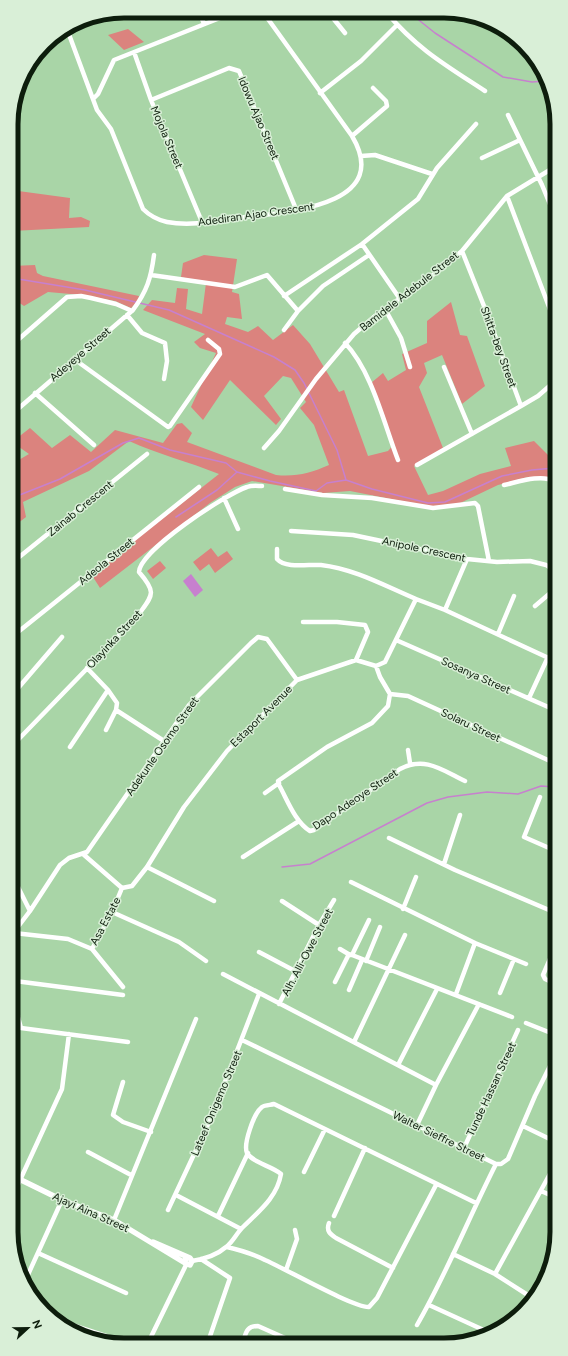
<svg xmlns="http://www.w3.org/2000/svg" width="568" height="1356" viewBox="0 0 568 1356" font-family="Figtree,sans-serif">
  <rect width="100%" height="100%" fill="#a9d5a7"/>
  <path fill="#db837e" d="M128 29 144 42 124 50 108 35Z
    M11 190 70 198 69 218 81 217 90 221 89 227 12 231Z
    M204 255 237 259 232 292 239 294 242 319 227 317 225 324 248 332 258 326 273 340 293 325 310 344 339 392 344 390 368 456 388 451 394 444 371 383 383 373 388 381 406 370 402 354 427 343V321L451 302 460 335 467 336 485 386 462 404 442 355 424 363 427 373 419 387 443 448 414 466 428 495 443 491 480 474 511 466 505 448 534 441 554 461V478L528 477 498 485 456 505 437 508 350 491 323 493 252 481 235 487 210 503 100 588 93 577 125 548 219 474C189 462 158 454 129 441L89 471 23 502 26 517 13 527 12 464 29 454 12 442 30 428 52 448 70 435 91 452 115 430 163 443 177 424 182 423 192 433 187 442 276 475C296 477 311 473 329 465L314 425 300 408 306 402 291 378 283 376 264 396 281 419 276 425 230 380 203 420 191 407 216 353 200 348 194 342 205 334 143 310 152 300 175 303 177 288 188 289 186 309 202 314 206 283 181 277 183 263Z
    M35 265 37 273 43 276 139 296 138 301 131 308 115 301 82 295 48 292 24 306 12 298V266Z
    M211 548 218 557 227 551 233 559 215 573 209 564 200 571 193 562Z
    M160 561 166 568 153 579 147 571Z"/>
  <path fill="#c780ce" d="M191 574 203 590 195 597 183 581Z"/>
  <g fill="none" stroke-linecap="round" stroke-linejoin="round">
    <path stroke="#c780ce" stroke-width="1.5" d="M410 13 435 33 503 77 532 82 545 81
      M12 278 85 290 169 310 274 357 295 370 304 383 337 450 346 480
      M12 498 60 479 123 443 139 438 170 450 226 463 237 472 270 481 316 491 327 483 346 480 372 489 428 503 445 502 502 476 532 470 554 468
      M176 517 217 490 237 472
      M282 867 310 864 427 803 448 797 487 792 518 794 541 786 555 787"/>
    <path stroke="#fff" stroke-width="4.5" d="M199 11 204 24
      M328 12 345 33
      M387 13C417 49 447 66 485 91
      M67 29 97 110 111 129 143 209C150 216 158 220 167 222 192 227 221 220 246 217 289 212 393 205 352 136L263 12
      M502 35V33
      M134 52 151 100 202 222
      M320 93 361 61 397 25
      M93 99 98 94 114 60 235 12
      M151 100 229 68 239 71 296 209
      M508 115 542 185 554 214
      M352 136 387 106 386 101 373 88
      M361 156 375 155 432 174
      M482 158 520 140
      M507 196 554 320
      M462 251 484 306 521 406 538 396 554 382
      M151 275 235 287 267 275 298 311
      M284 296 362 244
      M400 299 362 244 418 199 437 168 476 124
      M385 309 401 338 410 367
      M127 315 142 333 165 343 167 361 164 379
      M284 330 298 311 323 286 369 255
      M345 343C372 371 384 424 398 460
      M12 345 67 297 81 296 91 298 116 304 132 311
      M74 359 168 427 170 426 220 354 219 349 208 340
      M444 367 472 434
      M35 393 94 445
      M12 414 133 310C147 291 151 278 154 255
      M264 448 279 431 316 379 354 334 375 316 437 272 462 251 507 196 553 168
      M417 465 521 406
      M504 485C518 482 541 474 554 481
      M285 489 322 495 372 498 433 508 475 503 478 506 489 561
      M224 498 238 529
      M291 531 353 535 467 559 497 562 530 561 546 565 555 571
      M277 549V559C286 569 309 564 321 565 355 569 385 586 416 599
      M13 562 147 454
      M535 606 555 589
      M445 610 555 661
      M303 622H337L365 625 368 632 356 660
      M498 634 514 596
      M13 636 199 487
      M396 640 555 710
      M376 666 380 677 390 694 388 706 372 723 327 747 278 781 279 785C287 799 295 822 310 831L314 830 400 769C425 756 442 770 465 781
      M87 668 108 690 117 703 116 710 106 730
      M13 694 62 637
      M390 694 408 696 550 761
      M529 698 548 657
      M116 710 164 741
      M13 745 137 617C152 595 158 594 139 572 140 550 226 494 247 487 252 485 258 486 262 486
      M70 747 108 690
      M408 750 410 763
      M265 793 279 783
      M540 797 524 837 556 851
      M389 838 455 870 556 913
      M83 854 122 888 132 886 147 867 184 807 227 751 297 680 356 660 376 666 385 662 416 599 445 610 467 559
      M243 857 299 821
      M444 864 460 815
      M147 867 214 901
      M14 879 30 911
      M351 882 475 943 456 994
      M282 901 319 925
      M403 909 416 877
      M112 912 179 942 206 961
      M369 920 352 955 512 1017
      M14 932 30 911 60 865 69 858 87 852 189 705 251 643 258 637 267 639 297 680
      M14 933 68 939 92 949 112 912 122 888
      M475 943 526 964
      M556 945 543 975 545 979 556 984
      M92 949 123 987
      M340 949 350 955
      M259 952 295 971
      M366 961 380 927
      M14 973 18 1017 21 1028 128 1042
      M223 974 436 1085
      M15 981 123 995
      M335 982 349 954
      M349 990 362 960
      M500 993 514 959
      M279 1004 319 925 334 900
      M526 1023 556 1035
      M242 1040 496 1164C469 1217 447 1273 417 1325
      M354 1042 405 935
      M398 1065 437 989
      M123 1082 113 1115 123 1122 151 1132
      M417 1125 436 1085 479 1004
      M523 1126 556 1142
      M464 1148 518 1030
      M88 1152 131 1175
      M496 1164H501L508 1159 535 1096 556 1054
      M304 1172 325 1129
      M15 1191 62 1089 69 1034
      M541 1191 557 1198
      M176 1195 241 1229
      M168 1210 211 1118 259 994
      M218 1216 248 1153
      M334 1216 365 1148
      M114 1220 196 1019
      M329 1223C326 1231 330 1234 336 1238L393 1268
      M227 1247C240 1250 253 1254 265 1260 284 1268 354 1308 369 1307L377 1298 436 1185
      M38 1253 126 1293
      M453 1254 495 1274 534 1299
      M201 1259 230 1278 208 1342
      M192 1261C204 1259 217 1255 226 1247 233 1242 236 1234 242 1228 258 1212 277 1198 281 1174 272 1166 253 1163 247 1153 243 1144 254 1113 262 1107 265 1105 271 1105 274 1104L476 1203
      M286 1270 297 1239 295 1230
      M495 1274 557 1161
      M26 1279 62 1200
      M533 1298 550 1269
      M429 1305 488 1332
      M66 1323 127 1343
      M243 1342C246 1333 246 1326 258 1326L294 1342
      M148 1343 186 1265"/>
    <path stroke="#fff" stroke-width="5.5" d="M15 1177 62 1200 114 1220 185 1263
      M153 1242 190 1258 192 1261 190 1265 185 1263V1260L187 1258"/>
  </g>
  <g text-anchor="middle" stroke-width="3" stroke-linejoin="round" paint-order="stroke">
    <g font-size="11" fill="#0d1d0c" stroke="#d9efd7">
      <text transform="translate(259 118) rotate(67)" y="4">Idowu Ajao Street</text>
      <text transform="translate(167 137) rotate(67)" y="4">Mojola Street</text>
      <text transform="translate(256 214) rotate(-8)" y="4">Adediran Ajao Crescent</text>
      <text transform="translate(409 291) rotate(-38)" y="4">Bamidele Adebule Street</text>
      <text transform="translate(499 347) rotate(70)" y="4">Shitta-bey Street</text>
      <text transform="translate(80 354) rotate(-41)" y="4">Adeyeye Street</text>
      <text transform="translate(80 508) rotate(-39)" y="4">Zainab Crescent</text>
      <text transform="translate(424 549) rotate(12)" y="4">Anipole Crescent</text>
      <text transform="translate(106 561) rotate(-39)" y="4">Adeola Street</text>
      <text transform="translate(114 639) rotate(-47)" y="4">Olayinka Street</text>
      <text transform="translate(476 675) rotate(24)" y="4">Sosanya Street</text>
      <text transform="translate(261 716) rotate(-45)" y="4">Estaport Avenue</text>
      <text transform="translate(471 725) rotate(25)" y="4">Solaru Street</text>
      <text transform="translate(162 746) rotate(-55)" y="4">Adekunle Osomo Street</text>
      <text transform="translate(355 799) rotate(-34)" y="4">Dapo Adeoye Street</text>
      <text transform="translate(105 921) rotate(-62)" y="4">Asa Estate</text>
      <text transform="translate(307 952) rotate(-62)" y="4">Alh. Alli-Owe Street</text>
      <text transform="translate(491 1089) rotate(-65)" y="4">Tunde Hassan Street</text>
      <text transform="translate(216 1103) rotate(-67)" y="4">Lateef Onigemo Street</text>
      <text transform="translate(439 1136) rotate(26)" y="4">Walter Sieffre Street</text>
      <text transform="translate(91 1212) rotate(24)" y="4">Ajayi Aina Street</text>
    </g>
  </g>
  <path d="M0 0H568V1356H0ZM124 18H444A106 106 0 0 1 550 124V1232A106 106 0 0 1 444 1338H124A106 106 0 0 1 18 1232V124A106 106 0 0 1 124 18Z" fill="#d9efd7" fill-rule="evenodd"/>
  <path fill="none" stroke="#0d1d0c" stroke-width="5" d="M124 18H444A106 106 0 0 1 550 124V1232A106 106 0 0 1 444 1338H124A106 106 0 0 1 18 1232V124A106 106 0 0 1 124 18Z"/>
  <g transform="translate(28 1328) rotate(68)" stroke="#d9efd7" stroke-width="3" paint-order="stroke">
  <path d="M0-3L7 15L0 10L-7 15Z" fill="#0d1d0c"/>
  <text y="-6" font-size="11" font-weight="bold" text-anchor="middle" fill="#0d1d0c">N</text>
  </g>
</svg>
